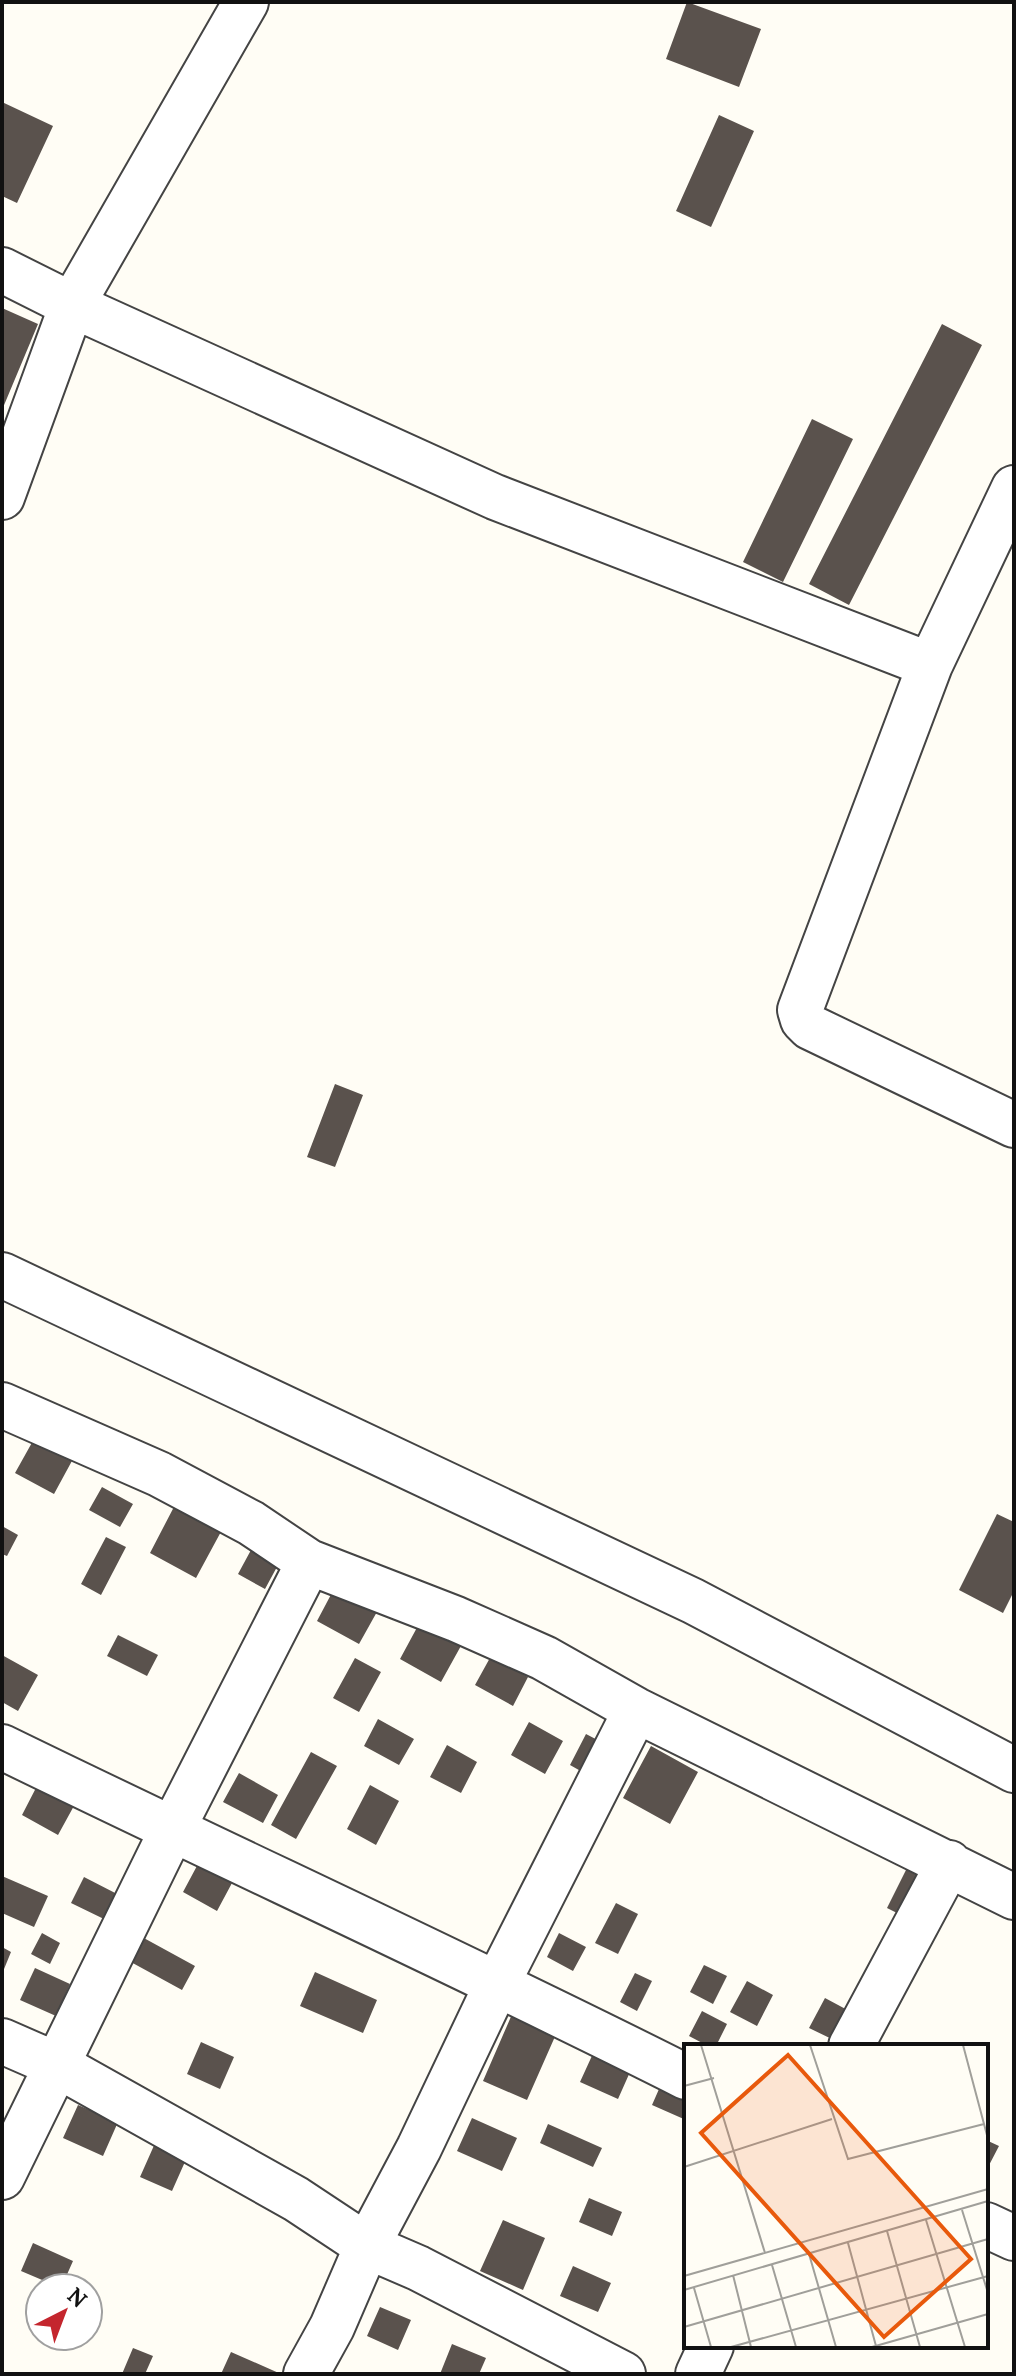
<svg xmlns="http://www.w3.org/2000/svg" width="1016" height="2376" viewBox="0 0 1016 2376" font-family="Lora,serif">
  <rect width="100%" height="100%" fill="#fffdf5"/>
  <path fill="#5a524d" d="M687 2 761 29 739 87 666 59Z
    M2 102 53 126 17 203 2 196Z
    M719 115 754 131 711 227 676 211Z
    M2 308 38 324 2 410Z
    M942 324 982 345 849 605 809 584Z
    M812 419 853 439 783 582 743 562Z
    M335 1084 363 1095 335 1167 307 1157Z
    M34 1439 73 1459 54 1494 15 1473Z
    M102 1487 133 1504 120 1527 89 1510Z
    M176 1503 223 1528 196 1578 150 1553Z
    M997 1514 1014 1522V1591L1003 1613 959 1590Z
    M2 1526 18 1535 7 1556 2 1554Z
    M106 1537 126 1547 101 1595 81 1584Z
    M251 1550 278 1565 265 1589 238 1574Z
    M335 1587 378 1610 359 1644 317 1621Z
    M420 1622 462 1644 441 1682 400 1659Z
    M118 1635 158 1655 147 1676 107 1656Z
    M2 1655 38 1675 18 1711 2 1702Z
    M491 1656 528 1677 513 1706 475 1685Z
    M355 1658 381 1672 359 1712 333 1698Z
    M378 1719 414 1739 399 1765 364 1746Z
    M529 1722 563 1741 545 1774 511 1755Z
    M586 1734 609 1746 593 1778 570 1765Z
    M447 1745 477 1762 461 1793 430 1777Z
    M651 1746 698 1772 670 1824 623 1798Z
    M311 1752 337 1766 296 1839 271 1825Z
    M239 1773 278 1795 263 1823 223 1802Z
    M38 1784 75 1804 58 1835 22 1815Z
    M370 1785 399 1801 376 1845 347 1829Z
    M198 1864 232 1883 217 1911 183 1892Z
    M907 1868 929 1880 909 1919 887 1908Z
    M2 1876 48 1896 34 1927 2 1913Z
    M84 1877 119 1895 106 1920 71 1903Z
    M616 1903 638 1914 618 1954 595 1943Z
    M42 1933 60 1943 50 1964 31 1954Z
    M559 1933 586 1947 573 1971 547 1957Z
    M142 1937 195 1966 182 1990 129 1961Z
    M2 1947 11 1952 2 1974Z
    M704 1965 727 1976 713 2004 690 1992Z
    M35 1968 70 1984 56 2016 20 2000Z
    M315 1972 377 2000 363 2033 300 2006Z
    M635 1973 652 1981 637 2011 620 2002Z
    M747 1981 773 1995 757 2026 730 2012Z
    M825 1998 853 2013 838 2042 809 2028Z
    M702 2011 727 2024 716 2046H708L689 2036Z
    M513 2012 557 2032 527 2100 483 2081Z
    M201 2042 234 2057 220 2089 187 2074Z
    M596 2047 634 2063 618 2099 580 2082Z
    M663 2080 686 2090V2120L652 2105Z
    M78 2105 118 2122 103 2156 63 2138Z
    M472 2118 517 2138 502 2171 457 2151Z
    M548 2124 602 2148 593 2167 540 2143Z
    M986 2140 999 2146 986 2171Z
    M156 2141 188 2155 172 2191 140 2177Z
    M589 2198 622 2212 612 2236 579 2222Z
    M503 2220 545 2238 523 2290 480 2271Z
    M33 2243 73 2261 61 2288 21 2271Z
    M573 2266 611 2283 598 2312 560 2296Z
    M380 2307 411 2320 398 2350 367 2336Z
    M452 2344 486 2358 479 2374H440Z
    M133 2348 153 2356 145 2374H122Z
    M231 2352 281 2374H221Z"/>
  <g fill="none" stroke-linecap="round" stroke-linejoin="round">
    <g stroke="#444" stroke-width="48">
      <path id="minor" d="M2 270 72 305 495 497 930 665
        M1014 488 930 665 800 1010 803 1020 810 1027 1014 1125
        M2 497 72 305 246 2
        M2 1275 693 1601 1014 1770
        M2 1405 159 1474 251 1523 309 1562 456 1619 544 1658 636 1710 1014 1897
        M2 1747C229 1858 460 1963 686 2077
        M2 2041 57 2065 296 2199 367 2246 418 2268 623 2374
        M851 2046 949 1863
        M2 2177 172 1830 309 1562
        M986 2225 1014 2238
        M306 2374 332 2327 367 2246 419 2148 498 1982 636 1710
        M698 2374 711 2346"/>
    </g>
    <use href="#minor" stroke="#fff" stroke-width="44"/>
  </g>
  <g transform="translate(684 2044)">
    <rect width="304" height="304" fill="#fffdf5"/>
    <path fill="none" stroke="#a09f9a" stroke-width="2" d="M17 1 81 209M126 1 164 115 300 80M279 1 304 95M0 42 30 34M0 123 148 75M278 166 304 249M242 176 281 303M203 187 236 303M164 199 192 302M125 210 152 303M88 221 112 303M49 231 67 303M0 232 304 145M10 244 27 303M0 246 304 157M0 283 304 195M47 303 304 232M188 303 304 270"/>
    <path fill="#e8590c" fill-opacity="0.15" stroke="#e8590c" stroke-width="4" d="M104 11 287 215 200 293 17 89Z"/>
    <rect width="304" height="304" fill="none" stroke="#111" stroke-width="4"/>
  </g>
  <rect width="1016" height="2376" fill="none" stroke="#111111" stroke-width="8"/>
  <g transform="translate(64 2312) rotate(42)"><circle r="38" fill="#ffffff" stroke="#a0a0a0" stroke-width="2"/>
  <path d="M0-6L14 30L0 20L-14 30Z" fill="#c4262e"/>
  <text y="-12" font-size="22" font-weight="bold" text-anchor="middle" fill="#111111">N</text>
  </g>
</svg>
